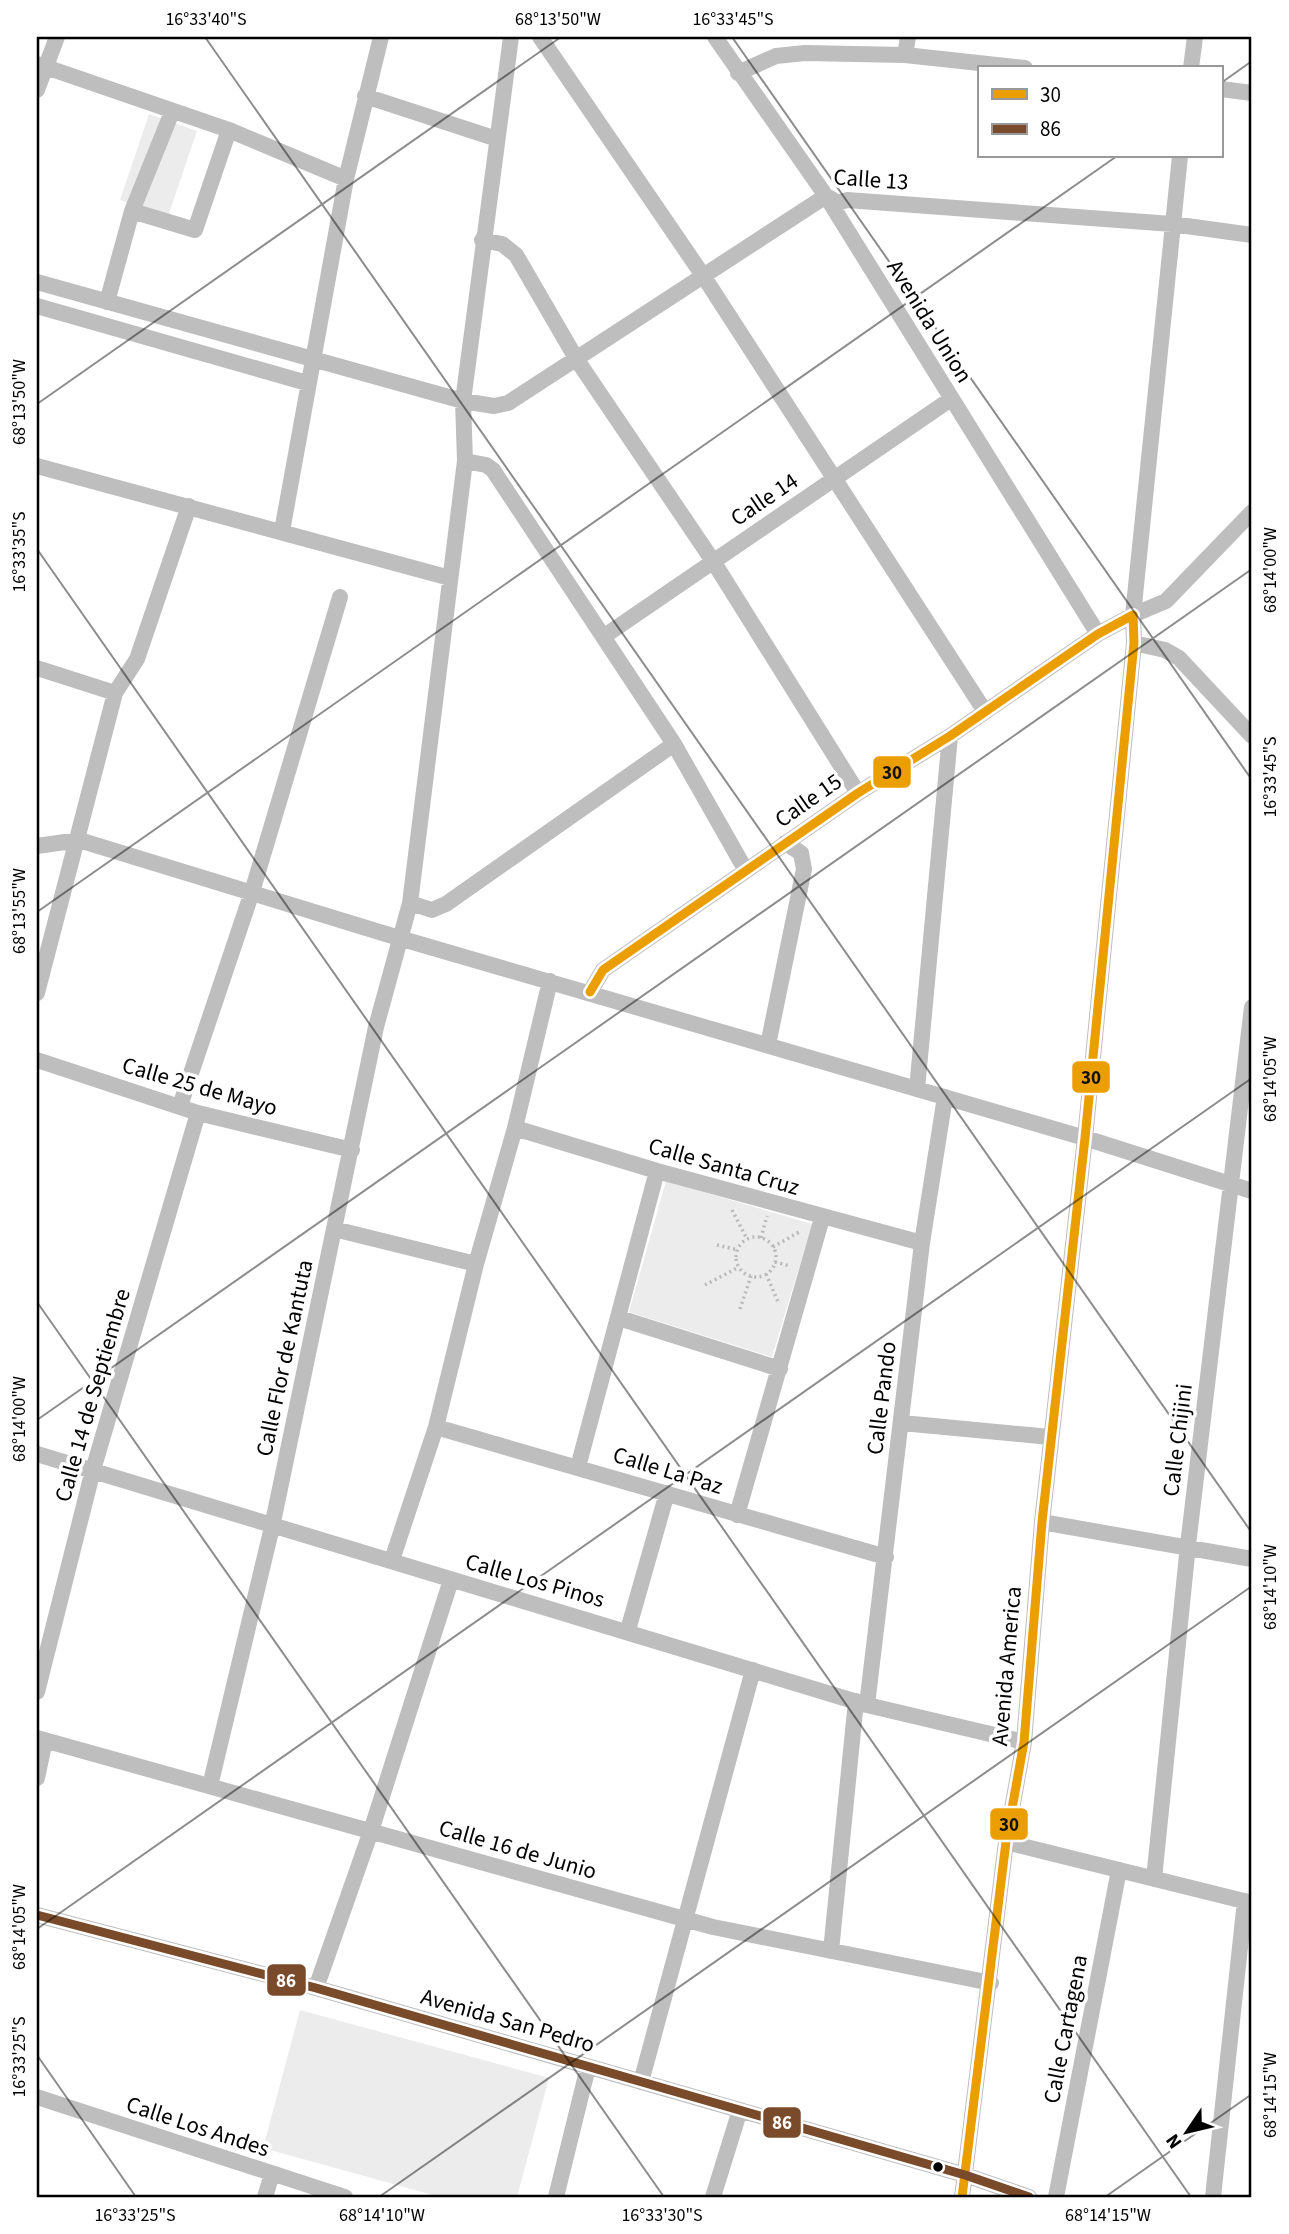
<svg xmlns="http://www.w3.org/2000/svg" width="1289" height="2234" viewBox="0 0 1289 2234" font-family="'Source Sans 3',sans-serif">
  <rect width="100%" height="100%" fill="#fff"/>
  <path fill="#ececec" d="M149 114 197 131 168 216 120 200Z
    M666 1181 812 1224 772 1357 629 1312Z
    M300 2010 549 2078 517 2197H440L263 2148Z"/>
  <g fill="none" stroke-linecap="round" stroke-linejoin="round">
    <path stroke="#b9b9b9" stroke-width="3.5" stroke-dasharray="2 3.5" stroke-linecap="butt" d="M732 1210 747 1239
      M736 1257a20 20 0 1 1 40 0a20 20 0 1 1-40 0Z
      M761 1238 767 1216
      M717 1245 738 1250
      M773 1247 801 1231
      M775 1262 790 1266
      M766 1274 779 1304
      M705 1285 739 1267
      M740 1309 751 1276"/>
    <path stroke="#bebebe" stroke-width="16" d="M540 37 704 277 984 710
      M715 37 826 196 1098 634
      M905 55 908 37
      M37 64 229 130 346 179
      M1191 68 1195 37
      M738 73 776 56 805 53 905 55 1025 68
      M1221 89 1252 93
      M37 90 57 37
      M365 96 497 139
      M1180 156 1133 615 1166 601 1252 512
      M132 211 195 230 229 130
      M482 240 502 244 516 255 577 360 713 561 858 793
      M37 282 463 401 494 406 508 403 826 196 838 203 847 200 1172 224 1252 235
      M107 302 132 211 172 112
      M37 306 307 383
      M465 461 486 465 493 470 674 744 745 869
      M37 466 450 578
      M282 531 346 179 381 37
      M603 637 951 399
      M1134 643 1165 650 1179 658 1252 736
      M37 668 115 693
      M37 846 79 840 399 938 1085 1138 1252 1191
      M410 903 432 910 446 904 674 744
      M590 992 603 970 858 793 950 736 1098 634 1133 615 1134 643 1085 1138 1042 1522 1024 1742 1006 1842 962 2197
      M37 993 115 693 137 659 189 506
      M768 1045 804 869 801 853 785 843
      M37 1060 198 1113 352 1150
      M917 1089 950 736
      M180 1106 252 892 340 597
      M515 1128 657 1171 922 1243
      M334 1229 476 1264
      M619 1318 780 1369
      M902 1423 1050 1437
      M436 1427 886 1557
      M37 1454 867 1705 1024 1742
      M578 1467 657 1171
      M737 1515 822 1218
      M1042 1522 1252 1559
      M392 1560 436 1427 476 1264 515 1128 550 981
      M628 1630 667 1493
      M37 1692 93 1470 198 1113
      M867 1705 922 1243 945 1097
      M37 1738 713 1927 991 1983
      M37 1778 45 1740
      M210 1786 272 1527 376 1027 410 903 465 461 463 401 511 37
      M1006 1842 1252 1903
      M1154 1879 1188 1545 1252 1007
      M37 1915 316 1988 965 2175 1029 2197
      M831 1951 856 1701
      M316 1988 371 1831 451 1580
      M641 2082 753 1670
      M37 2097 345 2197
      M265 2197 272 2174
      M556 2197 588 2067
      M713 2197 740 2110
      M1056 2197 1119 1870
      M1213 2197 1245 1901"/>
    <g stroke="#fff" stroke-width="14">
      <path id="bus-1" d="M590 992 603 970 858 793 950 736 1098 634 1133 615 1134 643 1085 1138 1042 1522 1024 1742 1006 1842 962 2197"/>
    </g>
    <g stroke="#fff" stroke-width="14">
      <path id="bus-2" d="M37 1915 316 1988 965 2175 1029 2197"/>
    </g>
    <use href="#bus-1" stroke="#eb9e00" stroke-width="9"/>
    <use href="#bus-2" stroke="#7a4b2a" stroke-width="9"/>
  </g>
  <path fill="none" stroke="#000" stroke-width="2" stroke-opacity="0.45" d="M205 37 1252 1533M732 37 1252 780M1221 83 1252 61M37 404 561 37M37 549 1191 2197M37 912 1117 156M37 1302 664 2197M37 1420 1252 569M37 1929 1252 1078M37 2055 136 2197M379 2197 1252 1586M1105 2197 1252 2094"/>
  <circle fill="#000" stroke="#fff" stroke-width="2.5" cx="938" cy="2167" r="6"/>
  <g text-anchor="middle" stroke-width="7" stroke-linejoin="round" paint-order="stroke">
    <g font-size="23" fill="#000" stroke="#fff">
      <text transform="translate(871 179) rotate(4)" y="8">Calle 13</text>
      <text transform="translate(930 321) rotate(58)" y="8">Avenida Union</text>
      <text transform="translate(764 499) rotate(-34)" y="8">Calle 14</text>
      <text transform="translate(808 800) rotate(-35)" y="8">Calle 15</text>
      <text transform="translate(200 1086) rotate(16)" y="8">Calle 25 de Mayo</text>
      <text transform="translate(724 1166) rotate(16)" y="8">Calle Santa Cruz</text>
      <text transform="translate(284 1358) rotate(-78)" y="8">Calle Flor de Kantuta</text>
      <text transform="translate(92 1395) rotate(-74)" y="8">Calle 14 de Septiembre</text>
      <text transform="translate(881 1398) rotate(-83)" y="8">Calle Pando</text>
      <text transform="translate(1177 1440) rotate(-83)" y="8">Calle Chijini</text>
      <text transform="translate(668 1470) rotate(17)" y="8">Calle La Paz</text>
      <text transform="translate(535 1580) rotate(16)" y="8">Calle Los Pinos</text>
      <text transform="translate(1006 1666) rotate(-85)" y="8">Avenida America</text>
      <text transform="translate(518 1849) rotate(16)" y="8">Calle 16 de Junio</text>
      <text transform="translate(508 2020) rotate(16)" y="8">Avenida San Pedro</text>
      <text transform="translate(1065 2029) rotate(-79)" y="8">Calle Cartagena</text>
      <text transform="translate(198 2126) rotate(18)" y="8">Calle Los Andes</text>
    </g>
  </g>
  <g stroke="#fff" stroke-width="2.5">
    <rect x="872" y="755" width="40" height="34" rx="7" fill="#eb9e00"/>
    <rect x="1071" y="1060" width="40" height="34" rx="7" fill="#eb9e00"/>
    <rect x="989" y="1807" width="40" height="34" rx="7" fill="#eb9e00"/>
    <rect x="266" y="1963" width="41" height="34" rx="7" fill="#7a4b2a"/>
    <rect x="762" y="2106" width="40" height="33" rx="7" fill="#7a4b2a"/>
  </g>
  <g font-size="19" text-anchor="middle" font-weight="bold" fill="#fff">
    <text x="286" y="1987">86</text>
    <text x="782" y="2129">86</text>
  </g>
  <g font-size="19" text-anchor="middle" font-weight="bold" fill="#111">
    <text x="892" y="779">30</text>
    <text x="1091" y="1084">30</text>
    <text x="1009" y="1831">30</text>
  </g>
  <rect width="1289" height="2234" fill="none" stroke="#ffffff" stroke-width="77"/>
  <rect x="978" y="66" width="245" height="91" fill="#ffffff" stroke="#999999" stroke-width="2"/>
  <rect x="992" y="89" width="35" height="10" fill="#eb9e00" stroke="#999999" stroke-width="2"/>
  <text x="1040" y="102" font-size="21" fill="#000000">30</text>
  <rect x="992" y="124" width="35" height="10" fill="#7a4b2a" stroke="#999999" stroke-width="2"/>
  <text x="1040" y="136" font-size="21" fill="#000000">86</text>
  <g transform="translate(1187 2132) rotate(235)" stroke="#ffffff" stroke-width="5" paint-order="stroke">
  <path d="M0-5L12 26L0 18L-12 26Z" fill="#000000"/>
  <text y="-10" font-size="19" font-weight="bold" text-anchor="middle" fill="#000000">N</text>
  </g>
  <rect x="38" y="38" width="1212" height="2158" fill="none" stroke="#000" stroke-width="2.5"/>
  <g font-size="18" text-anchor="middle" fill="#000">
    <text x="206" y="25">16°33'40"S</text>
    <text x="558" y="25">68°13'50"W</text>
    <text x="733" y="25">16°33'45"S</text>
    <text transform="translate(19 402) rotate(-90)" y="6">68°13'50"W</text>
    <text transform="translate(19 552) rotate(-90)" y="6">16°33'35"S</text>
    <text transform="translate(1270 570) rotate(-90)" y="6">68°14'00"W</text>
    <text transform="translate(1270 777) rotate(-90)" y="6">16°33'45"S</text>
    <text transform="translate(19 911) rotate(-90)" y="6">68°13'55"W</text>
    <text transform="translate(1270 1079) rotate(-90)" y="6">68°14'05"W</text>
    <text transform="translate(19 1419) rotate(-90)" y="6">68°14'00"W</text>
    <text transform="translate(1270 1587) rotate(-90)" y="6">68°14'10"W</text>
    <text transform="translate(19 1927) rotate(-90)" y="6">68°14'05"W</text>
    <text transform="translate(19 2057) rotate(-90)" y="6">16°33'25"S</text>
    <text transform="translate(1270 2095) rotate(-90)" y="6">68°14'15"W</text>
    <text x="135" y="2221">16°33'25"S</text>
    <text x="382" y="2221">68°14'10"W</text>
    <text x="662" y="2221">16°33'30"S</text>
    <text x="1108" y="2221">68°14'15"W</text>
  </g>
</svg>
